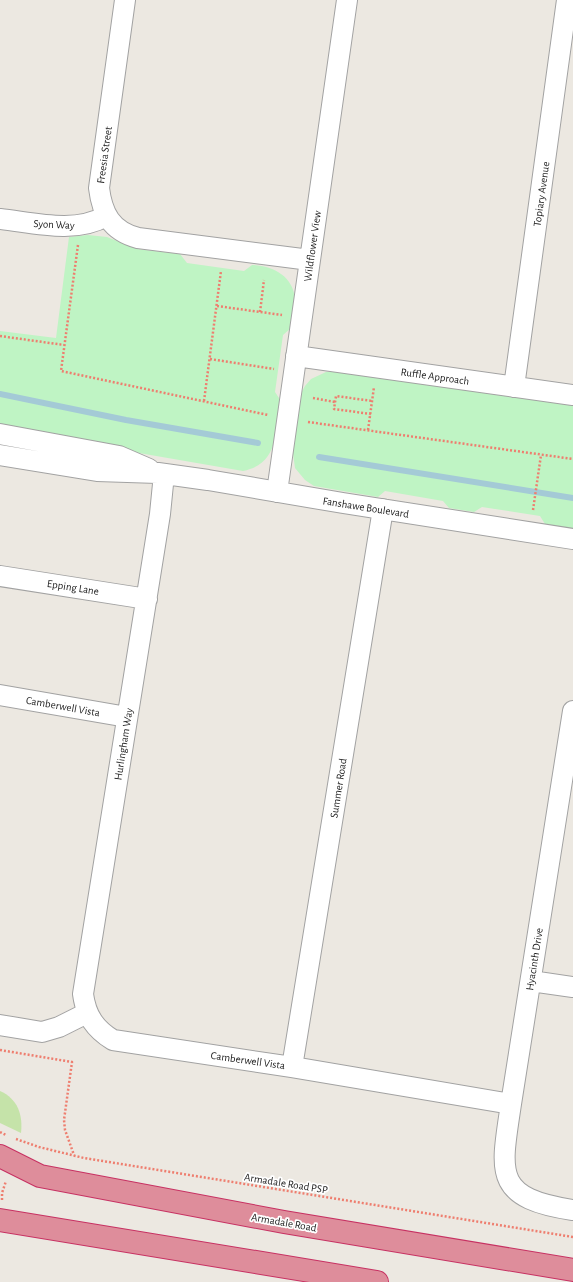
<svg xmlns="http://www.w3.org/2000/svg" width="573" height="1282" viewBox="0 0 573 1282" font-family="'Alegreya Sans',sans-serif">
  <rect width="100%" height="100%" fill="#ece8e1"/>
  <path fill="#c5e3a9" d="M0 1091C18 1099 23 1115 21 1133L0 1123Z"/>
  <path fill="#bff4c4" d="M88 235 107 237 137 249 180 254 187 263 244 271 252 265C273 266 293 276 295 299 295 309 292 319 291 328L283 335 275 392 281 401C276 430 279 464 243 471L0 429V331L56 338 69 237Z
    M326 372H339L573 405V529L545 524 540 516 482 507 474 512 449 508 443 501 385 491 378 497 314 486 305 480 295 468 292 446 300 395 305 386 311 379Z"/>
  <g fill="none" stroke-linecap="round" stroke-linejoin="round">
    <path stroke="#a4cad6" stroke-width="6" d="M0 394 126 420 258 443
      M319 457 573 498"/>
    <g stroke="#a2a2a2" stroke-width="22">
      <path id="minor" d="M125 0 99 188C102 213 111 231 138 238L310 260
        M0 219C35 223 75 234 106 216
        M296 356 573 395
        M514 387 567 0
        M0 434 119 456 149 469
        M0 455 97 471 158 473 208 480 343 503 573 539
        M164 474 160 514 83 994C86 1016 95 1029 113 1040L292 1067 511 1104
        M277 492 347 0
        M0 576 147 599
        M0 695 127 717
        M573 711 511 1104C501 1172 492 1198 573 1210
        M531 981 573 987
        M0 1025 42 1032 59 1027 87 1013
        M292 1067 383 509"/>
    </g>
    <g stroke="#c73162" stroke-width="24">
      <path id="highway" d="M0 1156 40 1176 284 1222 573 1270
        M0 1220 377 1282"/>
    </g>
    <path stroke="#ee7e6f" stroke-width="2.5" stroke-dasharray="2 2" stroke-linecap="butt" d="M78 245 61 371 268 415
      M217 306 282 315
      M260 312 264 280
      M0 336 64 345
      M210 359 274 369
      M313 398 335 402
      M204 401 221 271
      M371 414 334 409 336 396 372 401
      M308 422 573 459
      M368 430 374 387
      M533 510 541 455
      M0 1050 72 1062 64 1120 65 1130 74 1155
      M0 1132 6 1135
      M16 1139 39 1147 84 1158 573 1237
      M2 1200V1193L6 1181"/>
    <use href="#minor" stroke="#fff" stroke-width="20"/>
    <use href="#highway" stroke="#de8d9b" stroke-width="22"/>
  </g>
  <g text-anchor="middle" stroke-width="3.5" stroke-linejoin="round" paint-order="stroke">
    <g font-size="11" fill="#1b1b1b" stroke="#fff">
      <text transform="translate(104 155) rotate(-82)" y="4">Freesia Street</text>
      <text transform="translate(541 194) rotate(-82)" y="4">Topiary Avenue</text>
      <text transform="translate(54 224) rotate(3)" y="4">Syon Way</text>
      <text transform="translate(312 246) rotate(-82)" y="4">Wildflower View</text>
      <text transform="translate(435 376) rotate(8)" y="4">Ruffle Approach</text>
      <text transform="translate(366 507) rotate(9)" y="4">Fanshawe Boulevard</text>
      <text transform="translate(73 587) rotate(9)" y="4">Epping Lane</text>
      <text transform="translate(63 706) rotate(10)" y="4">Camberwell Vista</text>
      <text transform="translate(123 744) rotate(-81)" y="4">Hurlingham Way</text>
      <text transform="translate(338 788) rotate(-81)" y="4">Summer Road</text>
      <text transform="translate(534 959) rotate(-81)" y="4">Hyacinth Drive</text>
      <text transform="translate(248 1060) rotate(8)" y="4">Camberwell Vista</text>
      <text transform="translate(286 1183) rotate(9)" y="4">Armadale Road PSP</text>
      <text transform="translate(284 1222) rotate(10)" y="4">Armadale Road</text>
    </g>
  </g>
</svg>
